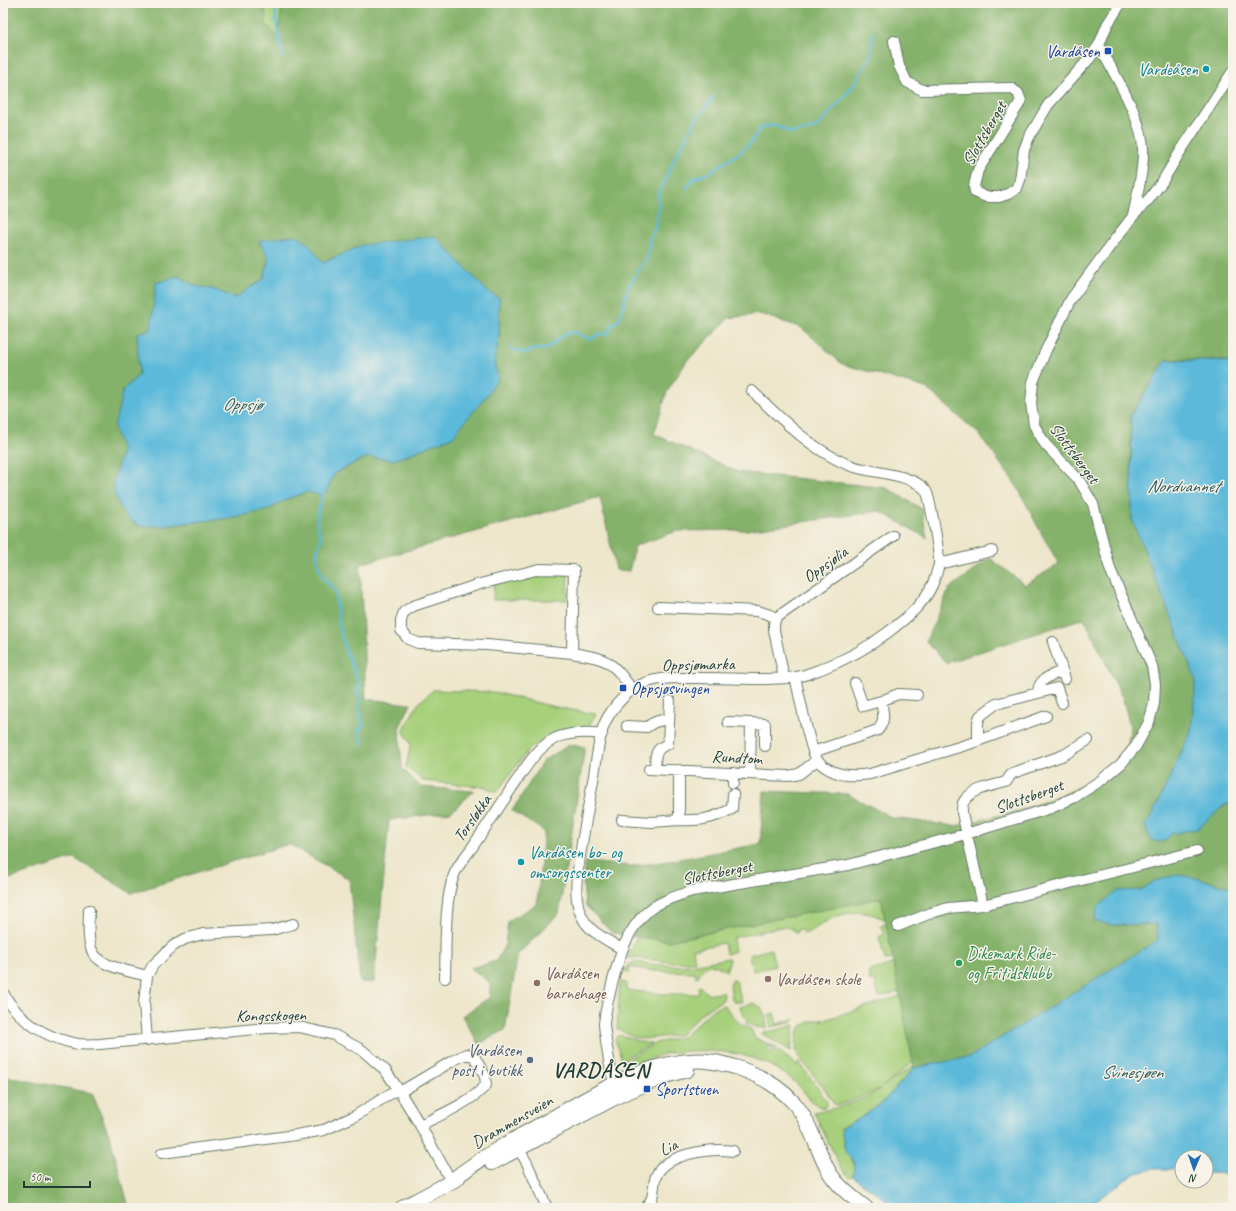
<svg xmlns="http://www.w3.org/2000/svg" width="1236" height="1211" viewBox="0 0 1236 1211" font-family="Caveat,sans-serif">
  <rect width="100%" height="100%" fill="#f7f3e8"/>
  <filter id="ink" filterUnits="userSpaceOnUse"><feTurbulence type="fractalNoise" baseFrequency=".025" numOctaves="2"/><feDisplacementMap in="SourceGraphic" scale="8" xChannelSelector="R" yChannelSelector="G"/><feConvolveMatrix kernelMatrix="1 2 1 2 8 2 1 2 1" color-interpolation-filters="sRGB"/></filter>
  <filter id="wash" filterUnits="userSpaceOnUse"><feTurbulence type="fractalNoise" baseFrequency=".012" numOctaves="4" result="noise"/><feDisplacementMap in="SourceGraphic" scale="16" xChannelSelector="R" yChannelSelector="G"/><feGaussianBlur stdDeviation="0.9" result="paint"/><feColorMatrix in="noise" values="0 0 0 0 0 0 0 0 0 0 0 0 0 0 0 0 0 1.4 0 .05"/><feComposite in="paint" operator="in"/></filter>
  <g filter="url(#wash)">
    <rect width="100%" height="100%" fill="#ede6ca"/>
    <path fill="#a7d07b" stroke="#638658" d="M265 3H283L277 38 266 24Z
      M542 574H568L567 600H493L494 584Z
      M433 690 493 692 555 707 596 714 586 730 548 738 529 749 497 792 485 787 423 781 406 767 411 744 403 730 418 704Z
      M881 897 888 921C868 911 853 909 831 919 823 923 815 929 807 933H803L802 930 798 929 796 934 792 928H788L785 926 733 938 735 951 733 952 726 954 724 943 693 949 695 962H671L635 958H628L642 923 668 941Z
      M883 924 898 931V957L885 961 879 937 884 934 881 926Z
      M771 949 775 966 753 971 749 955Z
      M728 958 730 960 726 971C723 970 720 967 717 966 709 963 701 968 699 976L696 977 695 972 654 971 630 967 629 973 624 972 629 965 635 962 659 965 688 966Z
      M898 962 902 991 879 997 875 981 870 982 868 972Z
      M732 980 736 981 742 1002H734L732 999 730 984Z
      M620 982 626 983V990L662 994H699L698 987 700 986C706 995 714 996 723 991L724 996 722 1001 715 1004 702 1013 680 1035 644 1039 634 1037 617 1029Z
      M906 994 916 1060 882 1087 914 1066V1068L883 1102 864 1116 841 1128 845 1151 854 1163 853 1176 849 1178 839 1165 814 1112C838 1108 860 1103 880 1089 865 1094 852 1103 835 1105L824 1088 798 1056 796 1049 797 1034 801 1026 812 1021 824 1018 821 1021Z
      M753 1003 762 1008 764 1015H765L767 1028 755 1027 745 1022 748 1020 743 1015 740 1007Z
      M724 1005 738 1022 751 1029 755 1038 778 1048 767 1047V1051H771L774 1050 779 1051 797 1066 799 1062 824 1097 827 1101 826 1106 823 1108C812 1105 805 1092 797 1084 780 1068 754 1056 731 1053 709 1050 686 1050 664 1054 653 1057 638 1066 626 1063L627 1060 655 1043 683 1037 713 1009Z
      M774 1013 777 1024 795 1019 789 1023 771 1027 768 1015Z
      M795 1025 793 1031 791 1051 762 1034 763 1032 773 1031Z
      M619 1035 645 1043H652L626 1058 623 1062 615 1040 617 1036Z"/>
    <path fill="#85b26b" stroke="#527850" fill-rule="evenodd" d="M3 3H265L266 24 277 37 283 3H1233V361L1166 359 1130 415 1132 520 1196 680 1191 731 1153 813 1145 826 1171 834 1197 829 1226 804 1233 805V882L1230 887 1192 877 1155 881 1141 890 1118 891 1112 925 1157 924 1159 940 970 1057 914 1068 881 898 668 941 612 933 585 905 583 880 586 862 632 866 669 861 760 844 764 791 847 794 893 818 955 826 1021 810 1067 793 1097 778 1116 761 1128 744 1130 727 1123 699 1084 618 946 663 926 641 949 589 990 558 1025 585 1059 564 1041 533 1018 488 979 434 926 388 842 364 802 328 760 314 729 318 687 361 667 392 654 434 738 472 887 488 922 509 927 538 879 511 747 530 677 531 635 546 629 571 616 570 600 497 360 564 366 699 411 704 399 728 402 768 421 787 474 791 451 812 389 820 374 982H360L349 879 289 844 131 893 74 858 3 881ZM259 242 309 245 323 263 363 245 488 292 499 298V337L494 362 498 378 487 395 452 437 394 460 368 457 335 473 326 492H308L289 498 268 510 229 518 163 526 113 482 122 451 123 390 139 375 137 333 151 330 178 276 195 286 213 289 235 298 264 279 269 258Z
      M569 745 585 747 559 914 518 954 505 1030 479 1044 462 1016 490 997V983L471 968 496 961 505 945 508 921 537 904 544 831 512 811 543 761Z
      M3 1076 92 1093 110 1137 129 1208H3Z"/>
    <path fill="#5cb9da" stroke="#3e7b87" d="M297 235 309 245 323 263 363 245 435 236 488 292 499 298V337L494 362 498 378 487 395 452 437 394 460 367 457 335 473 326 492 322 496 308 492 289 498 268 510 229 518 163 526H139L125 516 115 496 113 482 122 451 114 427 123 390 139 375 137 333 151 330 156 283 178 276 195 286 213 289 235 298 264 279 269 258 259 241Z
      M1167 360 1233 362V805L1226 804 1197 829 1171 834 1169 837 1162 842 1151 840 1145 826 1153 813 1191 731 1196 680 1132 520 1131 415Z
      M1176 875 1192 877 1230 887 1233 882V1174L1206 1173V1157H1182V1169H1153L1134 1174 1094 1202 1066 1208H891C882 1193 865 1188 853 1176L854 1163 845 1151 841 1128 864 1116 883 1102 914 1068 970 1057 1158 940 1157 924 1112 925 1094 921 1098 906 1118 891 1141 890 1155 881Z"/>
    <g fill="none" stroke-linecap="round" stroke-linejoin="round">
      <path stroke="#5cb9da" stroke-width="2.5" d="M276 3V21L283 57
        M687 188 693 179 709 173 739 153 751 143 760 128 774 125 792 133 816 128 851 89 871 55 873 33
        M510 348C515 350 522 354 528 352 531 351 533 349 536 349 541 349 544 351 548 348 555 344 560 335 568 333 581 328 585 347 599 334H608L610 327 619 320 629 285 647 259 650 236 654 231 659 210 658 195 677 154 696 119 707 107 714 96
        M322 496C319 506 316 515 317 524 318 529 321 535 321 540 320 544 317 548 317 552 315 566 324 581 335 590L339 625 345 649 360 685 358 688 357 692 361 698 359 706 363 726 358 731 363 744"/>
    </g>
  </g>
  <g filter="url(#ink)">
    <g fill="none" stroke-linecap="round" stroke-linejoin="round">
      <g stroke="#677868" stroke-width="12">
        <path id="minor" d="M894 41 899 66 907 82 922 90 1011 88 1018 93 1021 101 978 170 974 186 975 192 986 197H999L1008 194 1017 188 1020 180 1024 150 1029 137 1048 105 1089 59 1099 45 1107 25 1121 3
          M1099 45C1113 73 1145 121 1143 153 1143 174 1137 196 1133 216
          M939 564 992 551
          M658 607 758 611 770 615 776 618 893 536
          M776 618 774 624V630L784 678
          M1053 642 1065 679
          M572 653 487 645 418 643 408 639 401 630V620L404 612 413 606 480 584 540 569 574 570 572 653C582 655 594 656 603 660 615 665 625 679 632 690
          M795 677C799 692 810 753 818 761 833 776 851 777 870 774L969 744 1046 716
          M855 683 863 706 881 701
          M1038 692C1039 678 1051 676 1062 671
          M728 722 751 723
          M627 726 647 727C654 721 660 720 669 720
          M978 740V722L980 716 996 704 1057 688 1062 703
          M813 752 878 730C886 720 883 713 881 701L898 694 917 695
          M649 769 788 776 799 774 817 760
          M656 769C654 757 655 748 668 744L670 701
          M750 774 751 723 765 724V746
          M733 783V773
          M622 820 652 822 679 820V770
          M679 820C702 821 711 819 732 809L733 794
          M983 905 962 813C962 810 962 806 963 803 970 789 992 786 1006 782L1010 776 1013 773 1064 755 1088 740
          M89 910C89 922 87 936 91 948 96 967 130 971 147 976
          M898 926 931 913 948 908 983 905 1197 851
          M622 949C612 943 600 937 591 929 573 912 575 885 579 863 583 834 589 804 594 775 596 761 599 738 604 725 609 712 622 697 633 689 653 676 674 678 697 678 720 678 743 679 767 679 776 678 786 679 795 677 804 676 813 672 821 669 845 660 866 649 887 633 907 618 927 602 935 578 936 574 938 569 939 564 940 556 930 497 926 491 915 474 871 473 852 466 815 453 780 418 752 391
          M445 978C446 949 444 901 454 875 459 862 470 852 477 840 489 823 500 806 511 789 523 772 535 749 554 739 568 732 588 732 602 734
          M3 993C19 1021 46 1038 78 1044 85 1045 93 1044 100 1044L267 1028 299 1027 334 1035 362 1050 385 1070 398 1089
          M147 1040 144 1003 147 976 153 965 173 946 185 939 203 934 272 930 293 924
          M617 1089C610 1075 609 1058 606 1042 606 1036 604 1029 604 1024 605 1011 609 997 612 984 619 958 626 930 648 911 660 901 677 896 692 891L848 865 966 834 1051 808 1075 797 1100 781 1121 764 1136 746 1149 722 1154 704 1155 684 1152 666 1110 569 1093 504 1079 480 1045 444 1034 425 1031 403 1033 382 1046 350 1071 299 1110 246 1133 216 1149 199 1162 182 1180 152 1233 71
          M400 1092 454 1060 466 1054 474 1056 485 1076 486 1085C473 1101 439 1116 420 1125
          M515 1143 527 1163 547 1208
          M162 1153 296 1135 324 1130 355 1116 398 1089 420 1125 451 1181
          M645 1208C656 1198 652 1188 656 1176 666 1153 711 1148 733 1151"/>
      </g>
      <g stroke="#677868" stroke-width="16">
        <path id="secondary" d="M492 1163 620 1095 665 1076 687 1070
          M451 1181C483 1156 518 1137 554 1117 596 1093 641 1065 690 1061 705 1059 720 1063 735 1067 757 1074 778 1085 794 1103 810 1121 816 1148 828 1170 837 1186 852 1197 866 1208
          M402 1208 458 1178"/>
      </g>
      <use href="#minor" stroke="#fff" stroke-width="10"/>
      <use href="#secondary" stroke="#fff" stroke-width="14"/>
    </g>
  </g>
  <g fill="#1a4fb4" stroke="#f7f3e8" stroke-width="1.5">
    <rect x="1104" y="47" width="8" height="8" rx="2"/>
    <rect x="619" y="684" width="8" height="8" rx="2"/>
    <rect x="643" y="1085" width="8" height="8" rx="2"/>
  </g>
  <g fill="#0f9aa8" stroke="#f7f3e8" stroke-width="1.5">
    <circle cx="1206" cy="69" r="4"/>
    <circle cx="521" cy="862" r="4"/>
  </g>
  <circle fill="#2e9e5b" stroke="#f7f3e8" stroke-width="1.5" cx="959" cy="963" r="4"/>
  <g fill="#8d6e63" stroke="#f7f3e8" stroke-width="1.5">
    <circle cx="768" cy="979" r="4"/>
    <circle cx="537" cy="983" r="4"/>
  </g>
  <circle fill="#5c6f8a" stroke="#f7f3e8" stroke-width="1.5" cx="530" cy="1060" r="4"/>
  <g text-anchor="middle" stroke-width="3" stroke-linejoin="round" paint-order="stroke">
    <g font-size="17" fill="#164399" stroke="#f7f3e8" text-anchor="start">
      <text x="1100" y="57" text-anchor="end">Vardåsen</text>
      <text x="631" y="694">Oppsjøsvingen</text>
      <text x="655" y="1095">Sportstuen</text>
    </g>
    <g font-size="17" fill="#0d838f" stroke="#f7f3e8" text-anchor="end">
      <text x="1198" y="75">Vardeåsen</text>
      <text x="529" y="858" text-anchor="start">Vardåsen bo- og<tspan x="529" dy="20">omsorgssenter</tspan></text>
    </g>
    <g font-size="17" fill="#1f3d34" stroke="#f7f3e8">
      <text transform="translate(984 133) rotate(-60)" y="6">Slottsberget</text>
      <text transform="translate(1075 453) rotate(53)" y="6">Slottsberget</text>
      <text transform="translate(825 564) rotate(-35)" y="6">Oppsjølia</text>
      <text transform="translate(698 664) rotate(-1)" y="6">Oppsjømarka</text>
      <text transform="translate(737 757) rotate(3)" y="6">Rundtom</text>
      <text transform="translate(1029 796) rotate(-20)" y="6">Slottsberget</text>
      <text transform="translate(472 818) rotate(-55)" y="6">Torsløkka</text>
      <text transform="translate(717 872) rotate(-11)" y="6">Slottsberget</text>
      <text transform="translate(271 1015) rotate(-1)" y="6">Kongsskogen</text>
      <text transform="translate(512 1121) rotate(-30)" y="6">Drammensveien</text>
      <text transform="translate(668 1147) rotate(-27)" y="6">Lia</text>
    </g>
    <g font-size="17" fill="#27864d" stroke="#f7f3e8" text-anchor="start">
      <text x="967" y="959">Dikemark Ride-<tspan x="967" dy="20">og Fritidsklubb</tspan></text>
    </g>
    <g font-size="17" fill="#785e54" stroke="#f7f3e8" text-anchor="start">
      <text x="545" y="979">Vardåsen<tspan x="545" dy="20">barnehage</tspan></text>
      <text x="776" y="985">Vardåsen skole</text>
    </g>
    <g font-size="17" fill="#4e5e75" stroke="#f7f3e8" text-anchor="end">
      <text x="522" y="1056">Vardåsen<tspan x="522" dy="20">post i butikk</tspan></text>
    </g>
    <g font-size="18" font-style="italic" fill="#2e5c5e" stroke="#f7f3e8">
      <text x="242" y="410">Oppsjø</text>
      <text x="1183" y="492">Nordvannet</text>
      <text x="1132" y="1078">Svinesjøen</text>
    </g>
    <g font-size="21" font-weight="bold" letter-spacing="1" fill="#1f3d34" stroke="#f7f3e8">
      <text x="601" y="1077">VARDÅSEN</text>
    </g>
  </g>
  <rect width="1236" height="1211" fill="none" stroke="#f7f3e8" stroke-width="16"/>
  <g transform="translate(1194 1169) rotate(182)"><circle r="19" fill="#f7f3e8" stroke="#a1aaa0"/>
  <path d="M0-3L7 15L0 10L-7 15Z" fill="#1f6fb2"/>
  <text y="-6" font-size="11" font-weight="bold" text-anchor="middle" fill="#1f3d34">N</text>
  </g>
  <path d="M24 1181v6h66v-6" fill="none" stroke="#1f3d34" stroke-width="2"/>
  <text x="30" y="1181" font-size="12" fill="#1f3d34" stroke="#f7f3e8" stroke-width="3" paint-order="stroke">50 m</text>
</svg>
